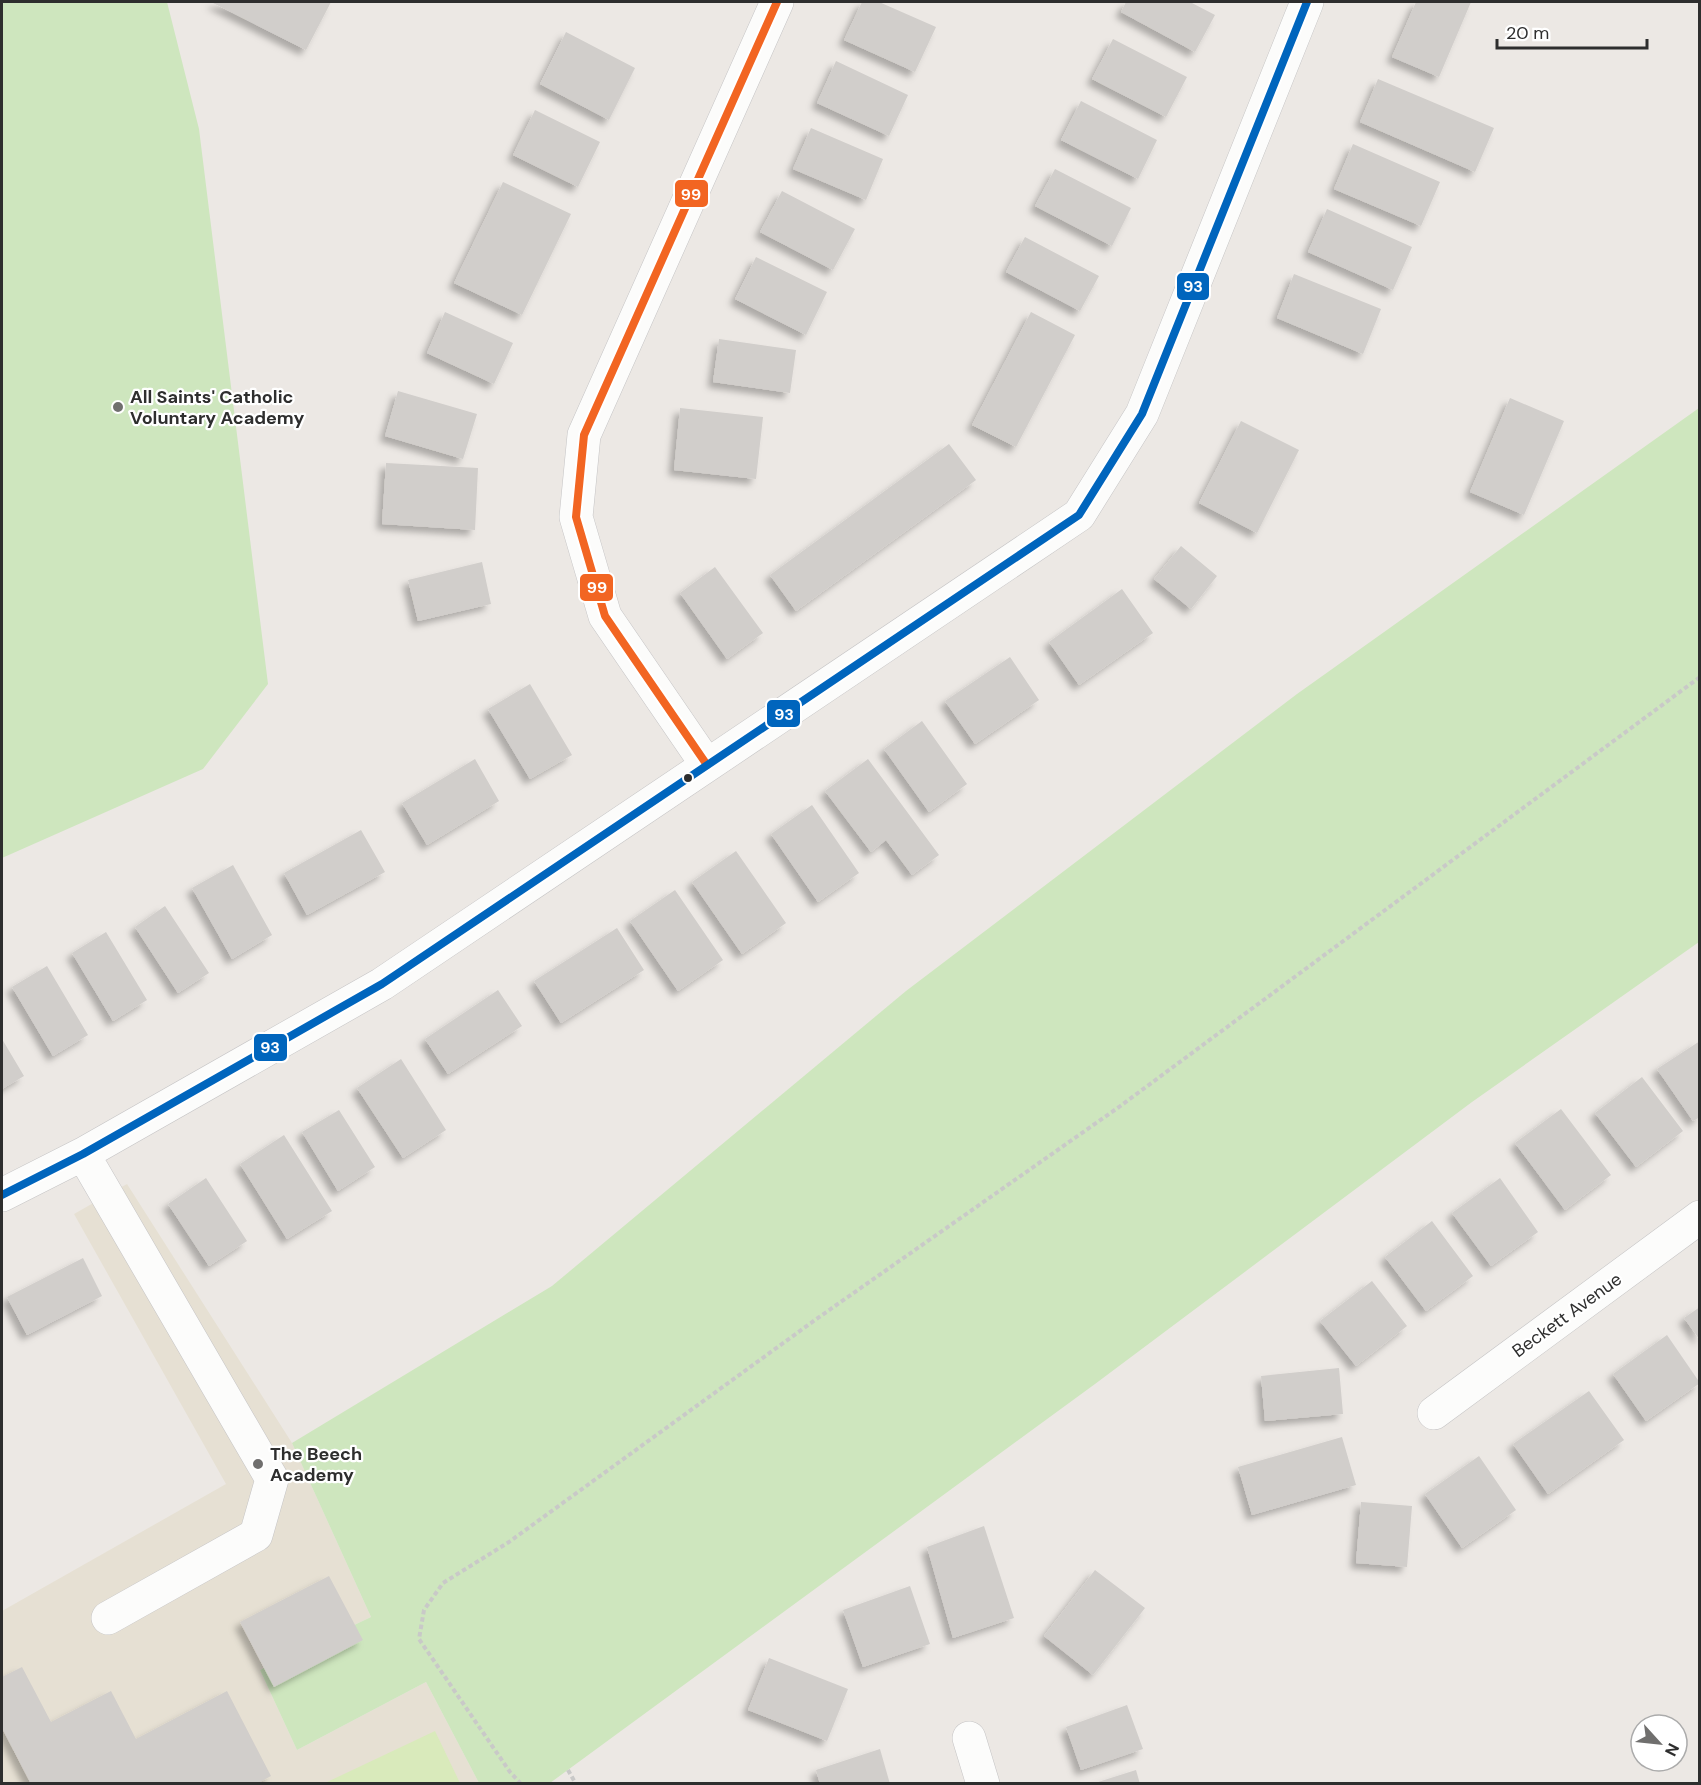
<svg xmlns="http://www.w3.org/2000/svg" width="1701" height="1785" viewBox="0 0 1701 1785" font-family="'DM Sans',sans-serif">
  <defs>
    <filter id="shadow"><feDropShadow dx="-5.5" dy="5.5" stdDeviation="3" flood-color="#0004"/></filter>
  </defs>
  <rect width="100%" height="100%" fill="#ece8e4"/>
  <path fill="#e6e0d3" d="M127 1184 292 1443 371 1617 260 1670 297 1750 426 1682 479 1783H2V1611L226 1484 74 1214Z"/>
  <path fill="#cee6be" d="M2 2H167L199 129 268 684 203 769 2 858Z
    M1699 408V942L1472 1102 1095 1384 550 1783H479L426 1682 297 1750 260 1670 371 1617 292 1443 552 1286 906 991 1297 694Z"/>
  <path fill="#d9eabb" d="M435 1731 460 1783H325Z"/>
  <path fill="#d1cecb" filter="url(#shadow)" d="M211 2H331L306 50Z
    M862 2H879L936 27 915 72 844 40Z
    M1126 2H1190L1215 15 1195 52 1121 12Z
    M1416 2H1471L1439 77 1392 57Z
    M566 32 635 68 609 120 540 84Z
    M1113 39 1187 77 1166 117 1092 79Z
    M836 61 908 95 889 136 817 103Z
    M1378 79 1494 128 1475 172 1360 122Z
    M1081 101 1157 140 1138 179 1061 140Z
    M535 110 600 142 578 187 513 155Z
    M811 128 883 159 866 200 793 169Z
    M1353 144 1440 182 1421 226 1334 189Z
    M1055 169 1131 208 1112 246 1035 206Z
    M503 182 571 214 522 315 454 283Z
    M782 191 855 229 833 270 760 232Z
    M1327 209 1412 247 1393 290 1308 252Z
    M1025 237 1099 276 1080 311 1006 272Z
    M756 257 827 292 806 335 735 299Z
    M1294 274 1381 309 1363 354 1277 318Z
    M445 312 513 343 494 384 427 353Z
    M1031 312 1075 335 1016 447 972 425Z
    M719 339 796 350 790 393 713 382Z
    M398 391 477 414 463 459 385 436Z
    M1510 398 1564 421 1524 515 1470 492Z
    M680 408 763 417 756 479 674 470Z
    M1241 421 1299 450 1257 533 1199 503Z
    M949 444 976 480 796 611 770 575Z
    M386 463 478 468 475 530 382 524Z
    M1181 546 1217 576 1191 609 1154 579Z
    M482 562 491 604 418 621 408 580Z
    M715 567 763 633 727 659 680 593Z
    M1122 589 1153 633 1079 685 1049 642Z
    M1010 657 1039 700 975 744 945 701Z
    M530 684 572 755 530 779 488 709Z
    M922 721 967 784 929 812 884 749Z
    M475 759 499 801 427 845 402 803Z
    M868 759 939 855 912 875 886 840 871 852 825 791Z
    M812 805 859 873 818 902 771 834Z
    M361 830 385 872 307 915 284 873Z
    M736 851 786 923 742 954 692 882Z
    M233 865 272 935 232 959 192 888Z
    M675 890 723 960 678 991 630 921Z
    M165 906 209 973 178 993 135 927Z
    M617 928 644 970 561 1023 534 981Z
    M106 932 147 1000 113 1021 72 953Z
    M47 966 88 1035 53 1056 12 987Z
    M498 990 522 1026 448 1074 425 1039Z
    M2 1039 24 1076 2 1089Z
    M1700 1041V1117L1693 1121 1657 1069Z
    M401 1059 446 1130 403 1158 357 1088Z
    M1642 1077 1683 1131 1636 1167 1595 1113Z
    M1561 1109 1611 1175 1565 1210 1515 1143Z
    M339 1110 375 1167 338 1191 302 1132Z
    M284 1135 332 1211 287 1239 240 1164Z
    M206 1178 247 1241 209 1266 168 1204Z
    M1500 1178 1538 1232 1491 1266 1452 1213Z
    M1432 1221 1473 1276 1426 1311 1385 1257Z
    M83 1258 102 1296 27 1335 7 1297Z
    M1372 1281 1407 1326 1356 1366 1320 1321Z
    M1700 1307V1340L1684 1318Z
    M1667 1335 1700 1383 1646 1421 1613 1374Z
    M1339 1368 1343 1414 1265 1421 1261 1376Z
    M1589 1391 1624 1440 1548 1494 1513 1444Z
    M1342 1437 1356 1485 1252 1515 1238 1467Z
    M1479 1456 1516 1510 1462 1548 1425 1494Z
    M1361 1502 1412 1506 1407 1567 1356 1563Z
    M984 1526 1014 1618 953 1638 927 1547Z
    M1095 1570 1145 1608 1093 1675 1044 1636Z
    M329 1576 363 1640 274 1687 240 1622Z
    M910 1586 930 1644 863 1667 843 1610Z
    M769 1658 848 1689 827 1741 748 1710Z
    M22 1667 51 1722 111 1691 136 1739 227 1691 271 1776 256 1784H31L2 1728V1677Z
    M1127 1705 1143 1749 1081 1770 1066 1727Z
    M880 1749 890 1784H820L816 1770Z
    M1136 1770 1140 1784H1095V1783Z"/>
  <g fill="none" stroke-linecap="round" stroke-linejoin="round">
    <g stroke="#c5c4c5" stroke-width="34">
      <path id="minor" d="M707 765 605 616 576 517 584 435 777 2
        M83 1154 272 1479 256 1535 108 1618
        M2 1195 83 1154 382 984 1079 515 1142 414 1307 2
        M1434 1413 1700 1217
        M969 1738 983 1784"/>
    </g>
    <path stroke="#c9c9c8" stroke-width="4" stroke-dasharray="4.5 3" stroke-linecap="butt" d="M568 1770 576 1784
      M521 1784 510 1772 419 1639 424 1610 443 1583 509 1542 815 1320 1119 1107 1700 677"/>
    <use href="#minor" stroke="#fcfcfb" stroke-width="33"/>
    <g stroke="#fff" stroke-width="12">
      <path id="bus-1" d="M707 765 605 616 576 517 584 435 777 2"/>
    </g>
    <g stroke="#fff" stroke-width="12">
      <path id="bus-2" d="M2 1195 83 1154 382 984 1079 515 1142 414 1307 2"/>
    </g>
    <use href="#bus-1" stroke="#f26522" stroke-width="8"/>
    <use href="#bus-2" stroke="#0065bd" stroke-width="8"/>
  </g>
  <g fill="#706f6e" stroke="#fff" stroke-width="2">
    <circle cx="118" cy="407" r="6"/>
    <circle cx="258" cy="1464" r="6"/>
  </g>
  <circle fill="#2e2e2e" stroke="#fff" stroke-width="2" cx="688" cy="778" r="5"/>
  <g text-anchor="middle" stroke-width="4.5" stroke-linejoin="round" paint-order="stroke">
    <g font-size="18" font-weight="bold" fill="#2e2e2e" stroke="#fff" text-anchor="start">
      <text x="130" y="403">All Saints' Catholic<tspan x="130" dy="21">Voluntary Academy</tspan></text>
      <text x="270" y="1460">The Beech<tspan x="270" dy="21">Academy</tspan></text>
    </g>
    <g font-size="18" fill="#2e2e2e" stroke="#fff">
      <text transform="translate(1567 1315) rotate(-36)" y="6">Beckett Avenue</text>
    </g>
  </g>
  <g stroke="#fff" stroke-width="2">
    <rect x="674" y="179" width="35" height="29" rx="6" fill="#f26522"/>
    <rect x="1176" y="272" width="34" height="29" rx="6" fill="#0065bd"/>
    <rect x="579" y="573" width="35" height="29" rx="6" fill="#f26522"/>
    <rect x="766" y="699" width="35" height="29" rx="6" fill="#0065bd"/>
    <rect x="253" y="1033" width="35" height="29" rx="6" fill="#0065bd"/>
  </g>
  <g font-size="16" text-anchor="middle" font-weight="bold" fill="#fff">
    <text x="691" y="200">99</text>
    <text x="1193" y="292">93</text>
    <text x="597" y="593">99</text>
    <text x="784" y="720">93</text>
    <text x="270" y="1053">93</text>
  </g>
  <rect width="1701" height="1785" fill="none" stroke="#2e2e2e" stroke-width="6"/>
  <g transform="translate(1659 1743) rotate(117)"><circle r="28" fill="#ffffff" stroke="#ababab" stroke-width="1.5"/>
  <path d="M0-4.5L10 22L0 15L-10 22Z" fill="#706f6e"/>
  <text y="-9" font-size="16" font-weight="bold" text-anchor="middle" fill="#2e2e2e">N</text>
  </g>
  <path d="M1497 39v9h150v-9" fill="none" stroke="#2e2e2e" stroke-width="3"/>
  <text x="1506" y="39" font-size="18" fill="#2e2e2e" stroke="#ffffff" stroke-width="4.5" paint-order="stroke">20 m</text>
</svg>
